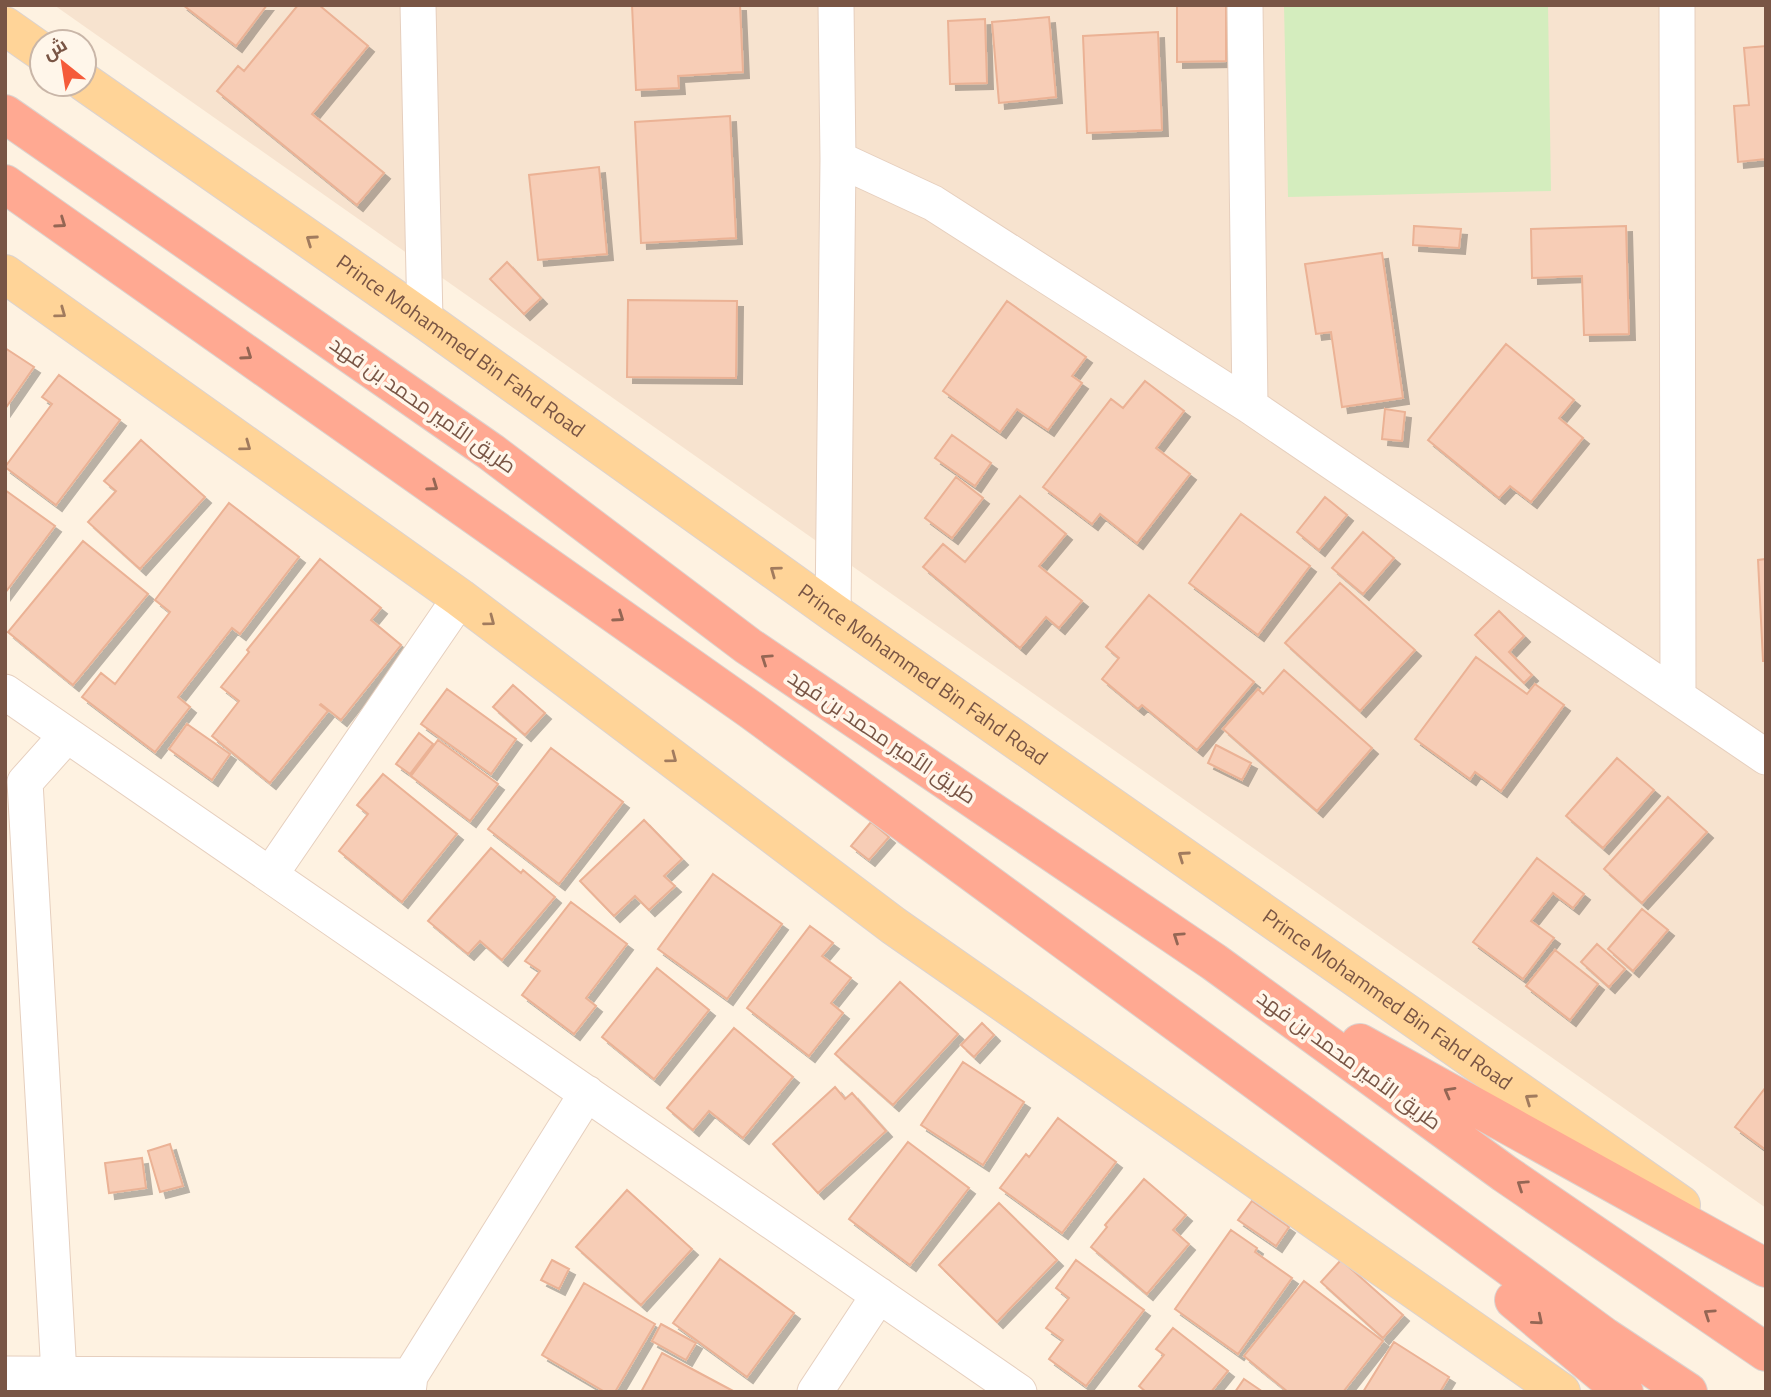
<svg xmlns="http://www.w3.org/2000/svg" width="1771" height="1397" viewBox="0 0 1771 1397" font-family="'Titillium Web',Cairo,sans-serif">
  <defs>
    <filter id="shadow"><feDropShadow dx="6" dy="6" stdDeviation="0" flood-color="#0004"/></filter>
  </defs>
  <rect width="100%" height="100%" fill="#fef2e1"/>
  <path fill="#f7e3cf" d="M54 5H1766V1208L1108 746Z"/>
  <path fill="#d4edbe" d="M1284 5H1548L1551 191 1288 197Z"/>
  <path fill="#f7cdb6" stroke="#ebb295" stroke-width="2" filter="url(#shadow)" d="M183 5H267L236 46Z
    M298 5H319L368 46 312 114 384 173 357 205 217 91 238 66 244 71Z
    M632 5H740L743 72 678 76 679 88 636 90Z
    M1177 5H1226V61L1177 62Z
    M1049 17 1056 97 999 103 992 22Z
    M985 19 987 83 950 84 948 21Z
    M1158 32 1162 130 1087 133 1083 36Z
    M1766 46V159L1738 162 1734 106 1749 105 1744 48Z
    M730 116 736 238 641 243 635 122Z
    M599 167 607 254 538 260 529 175Z
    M1414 226 1461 229 1459 248 1413 245Z
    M1626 226 1629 334 1584 335 1582 276 1532 278 1531 229Z
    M1382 253 1403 398 1342 407 1331 332 1316 334 1305 264Z
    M507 262 541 298 524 314 490 279Z
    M628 300 737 301 736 378 627 377Z
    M1007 301 1086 357 1072 376 1082 383 1048 430 1017 409 1000 432 943 391Z
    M1506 344 1574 400 1559 418 1583 438 1531 502 1510 486 1499 498 1428 440Z
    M5 348 34 367 5 409Z
    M59 375 120 420 56 505 5 467 52 404 42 397Z
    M1145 381 1184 411 1156 448 1190 474 1137 543 1100 514 1092 524 1043 487 1111 399 1123 408Z
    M1385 409 1405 412 1402 441 1382 439Z
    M952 435 991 463 975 486 935 458Z
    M141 440 205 497 140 569 88 522 116 491 104 481Z
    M956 477 983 498 952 538 925 518Z
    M5 490 55 526 5 593Z
    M1020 496 1066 534 1039 566 1082 601 1059 628 1046 617 1020 648 923 567 943 544 965 562Z
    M1325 497 1347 515 1319 550 1297 532Z
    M229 503 299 557 240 634 232 628 178 697 190 707 155 752 82 697 101 673 115 684 170 612 155 600Z
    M1241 514 1310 566 1258 635 1189 583Z
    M1363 532 1394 558 1363 594 1332 568Z
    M83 541 148 594 73 685 8 632Z
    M320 559 381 608 371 620 401 645 341 720 321 704 320 705 328 711 270 783 212 736 239 701 221 687 249 652 247 650Z
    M1766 559V661H1763L1758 560Z
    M1340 583 1415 650 1360 711 1285 643Z
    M1149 595 1254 682 1197 750 1142 705 1138 709 1102 679 1119 658 1106 647Z
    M1499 611 1524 636 1509 652 1532 675 1524 683 1475 635Z
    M1476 657 1527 694 1535 684 1564 705 1501 791 1475 772 1470 779 1415 739Z
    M1284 670 1372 748 1317 811 1223 729 1258 689 1263 694Z
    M513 685 545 713 525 735 493 707Z
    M447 689 516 739 491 774 421 724Z
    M187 724 230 754 212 780 169 749Z
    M419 733 433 744 410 774 396 764Z
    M438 740 498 784 470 821 411 776Z
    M1216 745 1251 763 1242 780 1208 763Z
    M551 748 623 802 559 884 488 829Z
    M1617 758 1654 790 1603 848 1566 816Z
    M383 774 457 834 402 902 339 851 368 814 357 805Z
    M1668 797 1707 832 1642 903 1604 869Z
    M644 820 682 859 664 876 675 886 649 910 635 896 614 916 580 881Z
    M871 822 889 837 869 860 851 846Z
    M491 848 521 873 523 870 555 897 502 960 480 941 468 954 428 921Z
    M1537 858 1584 894 1573 908 1553 893 1531 921 1554 938 1523 979 1473 942Z
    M713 874 782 924 727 999 658 949Z
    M571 902 627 944 586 998 596 1006 574 1034 522 995 540 971 525 961Z
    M1642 909 1668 930 1633 971 1608 949Z
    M810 926 833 943 822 956 851 978 831 1003 843 1013 809 1056 747 1008Z
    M1597 944 1625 969 1609 987 1581 962Z
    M1555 950 1598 984 1570 1020 1526 986Z
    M657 968 709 1010 654 1079 602 1037Z
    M900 982 958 1034 893 1105 835 1054Z
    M982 1023 994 1035 974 1057 961 1045Z
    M734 1028 793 1077 743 1138 709 1111 693 1130 667 1108Z
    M963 1062 1024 1102 983 1165 921 1125Z
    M835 1087 845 1099 852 1093 886 1131 818 1193 773 1144Z
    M1766 1087V1150L1735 1127Z
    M1058 1118 1116 1162 1062 1233 1000 1188 1026 1154 1029 1157Z
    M908 1142 969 1188 910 1265 849 1219Z
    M170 1144 183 1186 160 1192 148 1151Z
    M142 1158 146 1188 109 1193 105 1163Z
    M1144 1179 1186 1215 1173 1230 1189 1244 1147 1294 1091 1247 1107 1227 1105 1225Z
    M627 1190 692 1249 641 1305 576 1247Z
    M1252 1201 1289 1227 1276 1246 1238 1220Z
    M999 1203 1057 1260 997 1322 939 1265Z
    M1231 1230 1257 1248 1255 1252 1292 1278 1238 1354 1175 1309Z
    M720 1259 794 1313 747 1377 673 1323Z
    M552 1260 569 1269 559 1289 541 1280Z
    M1076 1260 1144 1310 1086 1386 1049 1359 1063 1340 1046 1328 1069 1298 1056 1288Z
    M1341 1260 1403 1315 1383 1338 1321 1282Z
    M1304 1281 1383 1341 1343 1392H1288L1244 1356Z
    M584 1283 655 1324 615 1392H605L542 1355Z
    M661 1324 696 1343 686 1360 652 1341Z
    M1173 1328 1228 1371 1211 1392H1146L1139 1386 1164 1355 1156 1349Z
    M1394 1342 1449 1377 1440 1392H1363Z
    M662 1353 735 1392H641Z
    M1244 1379 1263 1392H1235Z"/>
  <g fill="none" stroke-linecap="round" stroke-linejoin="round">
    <g stroke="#e6cfbe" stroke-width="37">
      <path id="minor" d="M418 5 425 320
        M1245 5 1250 406
        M1677 5 1678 697
        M838 159 933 203 1250 406 1766 757
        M833 612 838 159 836 5
        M5 692 1019 1392
        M270 875 460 598
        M5 1374 410 1376
        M59 1374 25 782 67 735
        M408 1392 410 1376 587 1093
        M815 1392 879 1295"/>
    </g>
    <g stroke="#dcd3cf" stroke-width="40">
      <g id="major">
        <path d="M5 26 42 52"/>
        <path id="s1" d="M84 82 425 320 833 612 1681 1205"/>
        <path d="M5 274 460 598 894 926 1561 1392"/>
      </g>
    </g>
    <g stroke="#dcd3cf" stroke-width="40">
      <path id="highway" d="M5 114 491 452 748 646 1214 962 1504 1173 1766 1352
        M5 184 751 710 1605 1337 1688 1392
        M1360 1043 1766 1268
        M1514 1300 1624 1392"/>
    </g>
    <use href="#minor" stroke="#fff" stroke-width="35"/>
    <use href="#major" stroke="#ffd498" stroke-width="38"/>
    <use href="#highway" stroke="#ffa992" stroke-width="38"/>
  </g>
  <defs><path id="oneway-chevron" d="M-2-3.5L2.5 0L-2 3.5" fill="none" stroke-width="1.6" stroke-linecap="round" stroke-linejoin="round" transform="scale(1.75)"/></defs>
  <g stroke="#946654">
    <use href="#oneway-chevron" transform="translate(61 223) rotate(35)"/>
    <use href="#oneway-chevron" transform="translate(247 355) rotate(35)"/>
    <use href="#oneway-chevron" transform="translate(433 486) rotate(35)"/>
    <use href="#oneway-chevron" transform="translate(619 617) rotate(35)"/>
    <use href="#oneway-chevron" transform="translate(766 659) rotate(-146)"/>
    <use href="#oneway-chevron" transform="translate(1178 937) rotate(-146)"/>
    <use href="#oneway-chevron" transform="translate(1449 1092) rotate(-151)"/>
    <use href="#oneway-chevron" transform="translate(1522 1185) rotate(-146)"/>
    <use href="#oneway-chevron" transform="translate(1709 1314) rotate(-146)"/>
    <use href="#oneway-chevron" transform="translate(1538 1320) rotate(40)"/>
  </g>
  <g stroke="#a17b5e">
    <use href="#oneway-chevron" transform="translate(311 240) rotate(-145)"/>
    <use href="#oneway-chevron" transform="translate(61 313) rotate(36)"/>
    <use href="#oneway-chevron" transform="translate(246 446) rotate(36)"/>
    <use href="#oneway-chevron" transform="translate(775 571) rotate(-144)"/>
    <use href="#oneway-chevron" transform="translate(490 621) rotate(37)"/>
    <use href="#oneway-chevron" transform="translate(672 758) rotate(37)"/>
    <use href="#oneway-chevron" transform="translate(1183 856) rotate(-145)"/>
    <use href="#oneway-chevron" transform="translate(1530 1099) rotate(-145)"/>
  </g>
  <g text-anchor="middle" stroke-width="7" stroke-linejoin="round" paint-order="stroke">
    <g font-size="21" fill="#795545" stroke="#fff6ea">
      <text dy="7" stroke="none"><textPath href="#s1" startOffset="460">Prince Mohammed Bin Fahd Road</textPath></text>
      <text transform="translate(423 405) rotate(35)" y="7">طريق الأمير محمد بن فهد</text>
      <text dy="7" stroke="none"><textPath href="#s1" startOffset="1027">Prince Mohammed Bin Fahd Road</textPath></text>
      <text transform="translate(882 737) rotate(34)" y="7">طريق الأمير محمد بن فهد</text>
      <text dy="7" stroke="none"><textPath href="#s1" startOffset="1594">Prince Mohammed Bin Fahd Road</textPath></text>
      <text transform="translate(1349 1060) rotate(36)" y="7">طريق الأمير محمد بن فهد</text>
    </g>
  </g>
  <rect width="1771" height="1397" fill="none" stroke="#795545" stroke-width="14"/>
  <g transform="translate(63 63) rotate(330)"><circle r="33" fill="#fff6ea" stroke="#c9b6a8" stroke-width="2"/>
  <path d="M0-5L12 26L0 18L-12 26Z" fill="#f55b3a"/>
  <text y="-10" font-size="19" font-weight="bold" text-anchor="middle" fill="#795545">ش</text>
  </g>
</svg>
